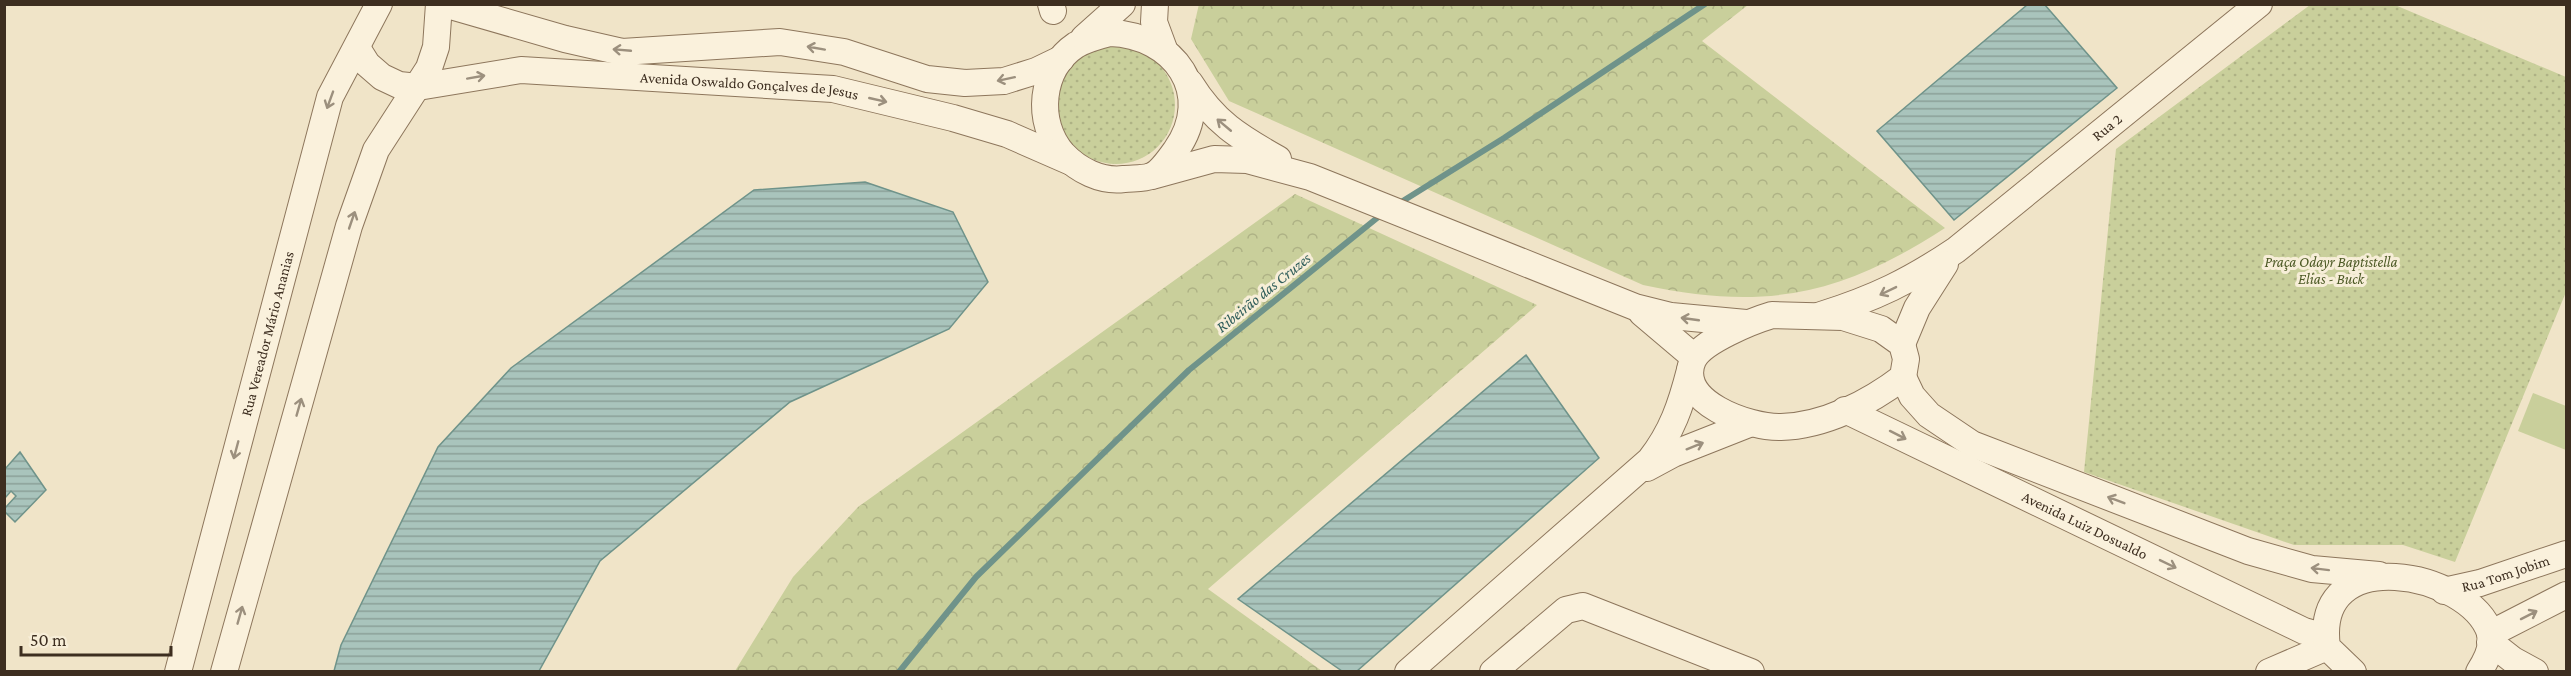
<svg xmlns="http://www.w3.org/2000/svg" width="2571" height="676" viewBox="0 0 2571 676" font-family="'Crimson Pro',serif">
  <defs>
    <pattern id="green-dots" width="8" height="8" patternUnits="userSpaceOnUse" patternTransform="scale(1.5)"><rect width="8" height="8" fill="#c9cf9b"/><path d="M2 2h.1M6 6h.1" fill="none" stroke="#aeb285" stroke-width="1.8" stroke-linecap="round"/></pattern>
    <pattern id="forest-crowns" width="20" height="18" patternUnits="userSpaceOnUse" patternTransform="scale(1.5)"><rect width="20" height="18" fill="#c9cf9b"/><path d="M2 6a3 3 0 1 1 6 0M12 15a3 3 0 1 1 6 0" fill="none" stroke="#aeb285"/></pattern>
    <pattern id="water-rules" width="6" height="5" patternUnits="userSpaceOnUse" patternTransform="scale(1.5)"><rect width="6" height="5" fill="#a9c4bc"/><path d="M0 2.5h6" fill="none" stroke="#8ba098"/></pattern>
  </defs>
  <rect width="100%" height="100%" fill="#f0e4c8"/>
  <path fill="url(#green-dots)" d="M2310 5H2395L2566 77V292L2455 562 2403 545H2294L2084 472 2116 149Z
    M1057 105a59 59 0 1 1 118 0a59 59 0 1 1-118 0Z"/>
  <path fill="url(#forest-crowns)" d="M1199 4 1748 5 1702 41 1945 228C1840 296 1765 311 1643 285L1229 101 1191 39Z
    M1295 194 1537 305 1208 589 1322 671H735L793 577 858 507Z"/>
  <path fill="#c9cf9b" d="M2533 393 2566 406V450L2518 431Z"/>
  <path fill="url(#water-rules)" stroke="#6f938a" stroke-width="1.5" d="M2027 5H2045L2117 88 1954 220 1877 131Z
    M865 182 953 212 988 282 949 329 790 402 600 561 539 671H334L341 645 438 447 511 368 754 190Z
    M1526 355 1599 458 1357 671H1342L1238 599Z
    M20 452 46 490 15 522 5 512V508L16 496 11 491 5 498V469Z"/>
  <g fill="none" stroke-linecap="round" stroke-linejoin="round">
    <path stroke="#6f938a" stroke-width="6" d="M1398 204 1504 138 1705 4
      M899 672 976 577 1189 370 1382 214"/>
    <g stroke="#8d765c" stroke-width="28">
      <g id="minor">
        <path d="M444 4 565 39 622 52 780 42 844 52 927 79 965 83 1004 81 1036 71 1061 59"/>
        <path d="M1051 4 1053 11"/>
        <path d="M1155 4 1154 22 1164 49"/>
        <path d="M1110 33C1174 35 1216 93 1176 150 1171 157 1160 173 1151 176 1144 179 1132 178 1124 179 1101 182 1078 170 1063 154 1035 122 1040 69 1076 45 1087 39 1098 36 1110 33Z"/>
        <path d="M1084 38 1122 4"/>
        <path id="s1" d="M357 48 367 64 382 77 399 85 418 87 521 70 833 89 953 118 1007 134 1071 162"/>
        <path d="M1190 83C1214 122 1239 137 1278 159"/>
        <path d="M1152 176 1214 159 1247 160 1310 177 1635 307 1671 316 1746 323"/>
        <path d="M1642 313 1694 357"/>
        <path d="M1772 315 1843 317 1881 329 1902 344 1906 359 1903 377C1869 403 1824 426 1781 427 1750 428 1674 402 1693 360 1702 341 1752 321 1772 315Z"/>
        <path id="s2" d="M1821 315C1875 298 1910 281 1956 250L2259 4"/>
        <path d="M1902 344 1917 308 1945 264"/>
        <path d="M1903 377 1912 396 1929 415 1972 444 2248 551 2312 569 2379 575"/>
        <path id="s3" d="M1845 410 2304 631 2326 637"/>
        <path d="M1647 468 1673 454 1749 424"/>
        <path id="s4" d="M2444 591 2480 583 2566 554"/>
        <path d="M2490 634 2566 595"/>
        <path d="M2490 642 2513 660 2535 672"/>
        <path id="s5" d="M178 672 330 97 379 4"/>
        <path d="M224 672 349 226 376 150 429 68 436 47 439 4"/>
        <path d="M1408 672 1650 460C1672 432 1681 405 1690 370"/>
        <path d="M1493 672 1566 610 1583 606 1751 672"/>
        <path d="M2269 672 2327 647"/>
        <path d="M2353 672 2327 647C2312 540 2470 572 2490 633 2494 646 2486 661 2479 672"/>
      </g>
    </g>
    <use href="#minor" stroke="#faf1dc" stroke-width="26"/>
  </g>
  <defs><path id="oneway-shaft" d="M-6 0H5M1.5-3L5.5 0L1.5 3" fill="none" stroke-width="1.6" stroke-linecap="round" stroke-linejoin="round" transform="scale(1.5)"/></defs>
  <g stroke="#9c907e">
    <use href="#oneway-shaft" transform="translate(816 48) rotate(-170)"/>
    <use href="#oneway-shaft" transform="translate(622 50) rotate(-175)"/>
    <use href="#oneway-shaft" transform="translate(476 77) rotate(-10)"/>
    <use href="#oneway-shaft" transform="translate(1006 79) rotate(168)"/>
    <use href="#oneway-shaft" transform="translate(330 100) rotate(110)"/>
    <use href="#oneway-shaft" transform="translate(878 100) rotate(13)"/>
    <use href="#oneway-shaft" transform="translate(1224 125) rotate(-140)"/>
    <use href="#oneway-shaft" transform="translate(352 220) rotate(-71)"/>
    <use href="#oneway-shaft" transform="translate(1888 291) rotate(154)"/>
    <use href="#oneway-shaft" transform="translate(1690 319) rotate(-172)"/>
    <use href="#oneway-shaft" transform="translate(299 407) rotate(-74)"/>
    <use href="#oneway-shaft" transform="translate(1898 435) rotate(27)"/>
    <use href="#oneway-shaft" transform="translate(1695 446) rotate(-22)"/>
    <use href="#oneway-shaft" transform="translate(236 450) rotate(105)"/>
    <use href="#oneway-shaft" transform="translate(2116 500) rotate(-159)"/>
    <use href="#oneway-shaft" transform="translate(2168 564) rotate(26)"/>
    <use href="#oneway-shaft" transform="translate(2320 569) rotate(-173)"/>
    <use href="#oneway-shaft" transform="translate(240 615) rotate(-74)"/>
    <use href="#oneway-shaft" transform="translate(2529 615) rotate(-27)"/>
  </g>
  <g text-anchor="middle" stroke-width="6" stroke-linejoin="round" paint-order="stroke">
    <g font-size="15" fill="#3d2e20" stroke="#f7eed8">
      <text dy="5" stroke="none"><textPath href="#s1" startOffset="410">Avenida Oswaldo Gonçalves de Jesus</textPath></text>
      <text dy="5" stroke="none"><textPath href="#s2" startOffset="345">Rua 2</textPath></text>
      <text dy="5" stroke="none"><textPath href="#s5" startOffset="350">Rua Vereador Mário Ananias</textPath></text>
      <text dy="5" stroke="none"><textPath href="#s3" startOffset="266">Avenida Luiz Dosualdo</textPath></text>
      <text dy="5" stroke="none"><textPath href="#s4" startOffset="64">Rua Tom Jobim</textPath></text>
    </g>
    <g font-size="15" font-style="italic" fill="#4d5a26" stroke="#f7eed8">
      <text x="2331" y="267">Praça Odayr Baptistella<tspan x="2331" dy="17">Elias - Buck</tspan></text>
    </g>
    <g font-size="16" font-style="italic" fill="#2f5d5a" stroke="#f7eed8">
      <text transform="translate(1263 292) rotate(-39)" y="6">Ribeirão das Cruzes</text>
    </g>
  </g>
  <rect width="2571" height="676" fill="none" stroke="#3d2e20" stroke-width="12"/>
  <path d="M21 646v9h150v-9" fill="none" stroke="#3d2e20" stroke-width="3"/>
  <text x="30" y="646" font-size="18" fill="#3d2e20" stroke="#f7eed8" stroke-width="4.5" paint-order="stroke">50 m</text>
</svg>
